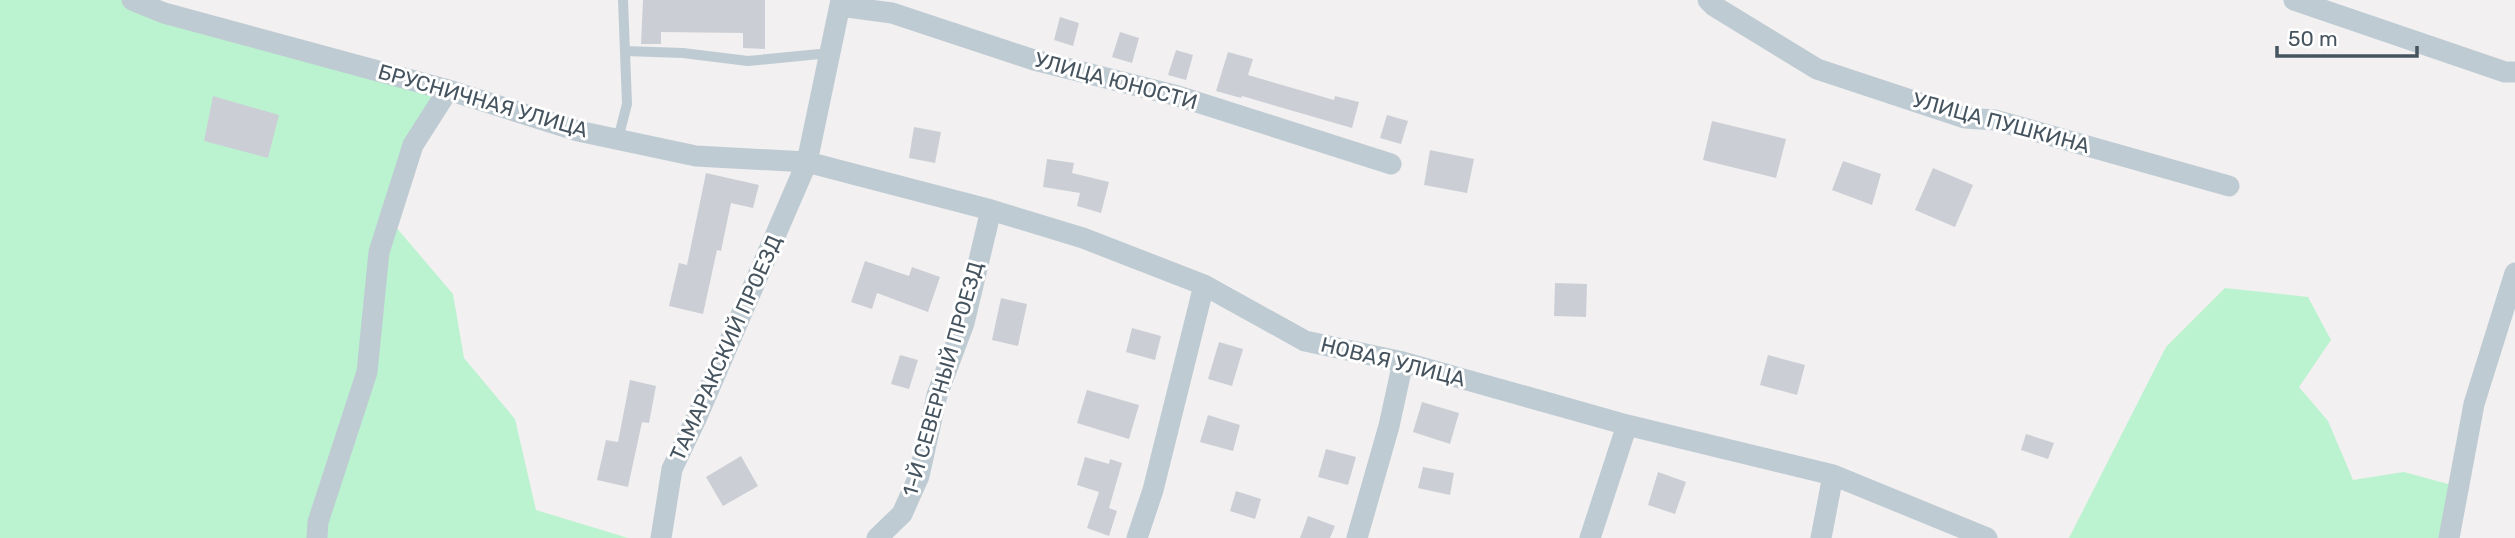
<svg xmlns="http://www.w3.org/2000/svg" width="2515" height="538" viewBox="0 0 2515 538" font-family="Rubik,sans-serif">
  <rect width="100%" height="100%" fill="#f2f0f0"/>
  <path fill="#bbf3d0" d="M0 0H132L448 90 389 219 453 294 464 358 515 419 536 510 628 538H0Z
    M2225 288 2308 297 2331 340 2299 387 2328 421 2353 480 2404 472 2459 487 2449 538H2069L2166 347Z"/>
  <path fill="#cbcfd5" d="M643 0H765V49L743 48V33L661 32V44H641Z
    M1060 17 1079 23 1073 46 1054 40Z
    M1120 32 1139 38 1132 63 1112 57Z
    M1176 50 1193 55 1186 80 1168 75Z
    M1228 52 1253 59 1248 75 1334 100 1335 96 1359 102 1352 128 1242 96 1241 98 1216 91Z
    M213 96 279 115 268 158 204 141Z
    M1387 115 1408 121 1401 144 1380 138Z
    M1712 121 1786 139 1776 178 1703 160Z
    M914 127 941 132 935 163 909 158Z
    M1430 150 1474 159 1467 193 1424 185Z
    M1047 159 1074 163 1072 173 1109 182 1101 213 1077 206 1080 193 1043 187Z
    M1843 161 1881 174 1872 205 1832 190Z
    M1933 168 1973 185 1955 227 1915 210Z
    M706 173 759 185 753 208 731 203 721 251 717 250 703 314 669 306 679 263 687 265Z
    M865 261 909 276 912 267 940 277 928 312 877 293 872 309 851 302Z
    M1555 283 1587 284 1586 317 1554 316Z
    M1001 298 1027 304 1018 346 992 340Z
    M1132 328 1161 336 1155 360 1126 352Z
    M1219 342 1243 349 1232 386 1208 379Z
    M900 355 918 360 909 389 891 384Z
    M1768 355 1805 365 1797 395 1760 385Z
    M630 380 656 386 649 423 642 422 628 487 597 480 606 440 618 442Z
    M1087 390 1139 405 1129 439 1077 423Z
    M1422 402 1459 413 1450 444 1413 432Z
    M1208 415 1240 425 1233 451 1200 442Z
    M2026 434 2054 443 2048 459 2021 450Z
    M1326 449 1356 457 1348 485 1318 477Z
    M741 456 758 486 723 506 706 477Z
    M1085 457 1109 464 1110 459 1122 463 1109 508 1117 511 1109 536 1087 528 1099 492 1077 485Z
    M1423 467 1454 473 1450 495 1418 488Z
    M1658 472 1686 482 1675 514 1648 505Z
    M1236 491 1261 499 1255 519 1230 511Z
    M1308 516 1335 526 1330 538H1300Z"/>
  <g fill="none" stroke-linecap="round" stroke-linejoin="round">
    <path stroke="#bfcbd3" stroke-width="10" d="M625 51 683 53 748 61 830 53
      M618 139 627 104 623 0"/>
    <path stroke="#bfcbd3" stroke-width="21" d="M132 0 164 13 448 90 578 131 696 156 807 162 991 210 1083 238 1204 285 1305 341 1403 362 1627 425 1833 475 1987 538
      M1708 0 1714 6 1817 69 1965 118 1995 120 2229 186
      M2294 0 2505 72H2515
      M840 6 892 13 1034 60 1178 96 1391 164
      M317 538 318 522 367 372 379 252 413 145 448 90
      M661 538 672 469 696 419 807 162 841 0
      M877 538 902 514 919 476 937 395 964 323 991 210
      M1137 538 1153 490 1204 285
      M1357 538 1389 426 1403 362
      M1590 538 1627 425
      M1821 538 1833 475
      M2449 538 2474 404 2515 273"/>
  </g>
  <g text-anchor="middle" stroke-width="6" stroke-linejoin="round" paint-order="stroke">
    <g font-size="21" fill="#46545f" stroke="#fff">
      <text transform="translate(1116 81) rotate(15)" y="7">УЛИЦА ЮНОСТИ</text>
      <text transform="translate(483 101) rotate(16)" y="7">БРУСНИЧНАЯ УЛИЦА</text>
      <text transform="translate(2001 123) rotate(15)" y="7">УЛИЦА ПУШКИНА</text>
      <text transform="translate(726 348) rotate(-66)" y="7">ТАМАРАКСКИЙ ПРОЕЗД</text>
      <text transform="translate(1393 362) rotate(14)" y="7">НОВАЯ УЛИЦА</text>
      <text transform="translate(943 379) rotate(-74)" y="7">1-Й СЕВЕРНЫЙ ПРОЕЗД</text>
    </g>
  </g>
  <path d="M2277 46v10h140v-10" fill="none" stroke="#46545f" stroke-width="3.5"/>
  <text x="2288" y="46" font-size="21" fill="#46545f" stroke="#ffffff" stroke-width="5" paint-order="stroke">50 m</text>
</svg>
